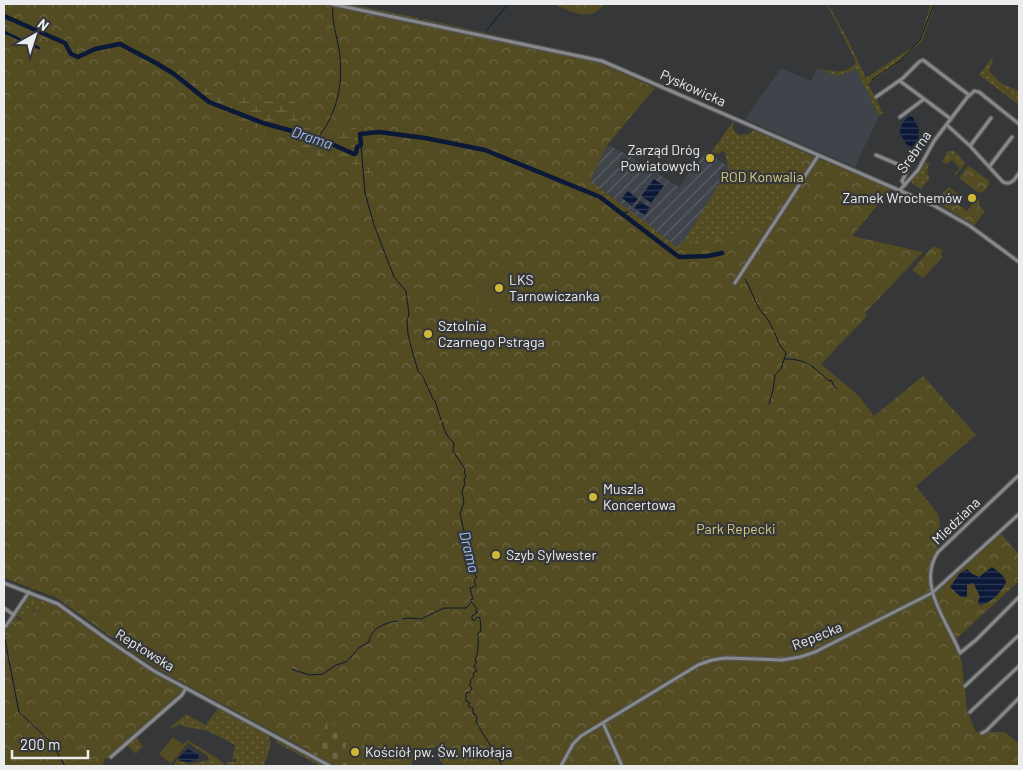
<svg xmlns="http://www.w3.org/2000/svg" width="1023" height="770" viewBox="0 0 1023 770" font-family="Barlow,sans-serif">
  <defs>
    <pattern id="industrial-furrows" width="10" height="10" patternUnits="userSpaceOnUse" patternTransform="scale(1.25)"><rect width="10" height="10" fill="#3f434a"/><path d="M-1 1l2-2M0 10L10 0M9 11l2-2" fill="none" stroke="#5b5e64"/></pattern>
    <pattern id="grass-dots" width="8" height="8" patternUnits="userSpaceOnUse" patternTransform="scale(1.25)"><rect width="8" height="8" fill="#534b21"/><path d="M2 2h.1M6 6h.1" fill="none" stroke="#6c6542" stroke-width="1.8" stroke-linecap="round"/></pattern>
    <pattern id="forest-crowns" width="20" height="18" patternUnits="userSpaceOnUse" patternTransform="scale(1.25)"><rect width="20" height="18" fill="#534b21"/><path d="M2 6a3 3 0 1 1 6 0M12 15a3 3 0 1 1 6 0" fill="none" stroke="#6c6542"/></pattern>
    <pattern id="wetland-marsh" width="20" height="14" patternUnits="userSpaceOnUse" patternTransform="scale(1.25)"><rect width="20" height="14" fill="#534b21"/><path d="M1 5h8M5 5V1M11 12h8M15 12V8" fill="none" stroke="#6c6542"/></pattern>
    <pattern id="cemetery-stones" width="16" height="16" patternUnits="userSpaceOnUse" patternTransform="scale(1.25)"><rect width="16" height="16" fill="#534b21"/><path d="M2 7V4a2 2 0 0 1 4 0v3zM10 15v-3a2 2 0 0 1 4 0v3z" fill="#6c6542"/></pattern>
    <pattern id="water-rules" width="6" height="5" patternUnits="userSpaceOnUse" patternTransform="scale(1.25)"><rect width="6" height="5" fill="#0b1837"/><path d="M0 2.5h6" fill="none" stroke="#2f3a54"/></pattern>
  </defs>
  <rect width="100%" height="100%" fill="#353739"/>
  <path fill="#3f434a" d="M781 68 811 81 817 68 837 76 856 69 879 116 855 167 745 119Z"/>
  <path fill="url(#industrial-furrows)" d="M608 145 628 155 679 187 706 151 730 168 679 249 590 180Z"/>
  <path fill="url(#grass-dots)" d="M339 4H350L418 18V20Z
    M827 4H828L848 40 866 78 914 46 920 38 931 4H935L922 41 896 65 868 84 883 113 879 116 856 69 837 76 817 68C830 71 847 76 856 62Z
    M423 19 518 40 421 20Z
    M991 59 993 60 989 71 1001 83 1019 91V105L979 75Z
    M734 121C732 129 733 130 739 135L748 134 754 130 813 156 766 228 699 261 496 143 590 180 679 249 729 168 728 167 725 152 722 151 719 154 714 153 712 151 732 123Z
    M948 151H954L961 158 965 164 955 176 954 174 959 169V167L952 160 946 164 942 161Z
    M925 162 930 164 928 167 927 174 930 178 921 189 912 183V180Z
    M28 595 58 606 55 622 42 636 37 637 16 634 6 629 15 617 35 631 46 619 34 610 28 617 38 624 34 627 16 615Z
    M218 708 269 736 271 744 264 766H228L226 762H236V758L232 760 235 745 208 731 182 726V724L168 729 186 714 206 725Z
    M136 737 143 746 136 754 127 745Z
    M187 740 214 756 226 766H176L174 764 177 760 190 764 209 760 208 756 190 744 188 743 185 746 183 745Z
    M276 740 325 765V766H320L275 742Z"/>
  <path fill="url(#forest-crowns)" d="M4 4H328L608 65 607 66 655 88 608 144 590 180 589 179 586 185 644 221 678 248 682 242 717 239 737 234 751 224 759 226 764 224 799 167 810 155 891 189 852 236 923 252 865 313 867 316 821 364 858 395 874 416 923 376 976 435 916 486 938 514 940 523 938 546 929 582 932 596 1000 533 1019 554V581L954 641 962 663 967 711 976 732H1005L1019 744V766H460L458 764 454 766H444L440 760 436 746 411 763 413 766H337L161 671 129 650 57 598 4 578Z
    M554 4H604C590 24 572 11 554 4Z
    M969 166 989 181V185L983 192 979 193 959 178 967 167Z
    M949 187 958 194 953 200 967 211 978 196 980 207 985 211 974 226 934 200Z
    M933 246 943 250 941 254 943 257 923 278 912 270Z
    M49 603C70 613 82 624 101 638 127 657 156 673 184 689L119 750 110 758 105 759 102 766H4V628L11 626Z"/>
  <path fill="url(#wetland-marsh)" d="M198 74 216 86 217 84 228 95 236 97 249 96 269 101 291 100 302 106 298 123C314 135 337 128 356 125L355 146 372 159V174L363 188 352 165 326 160 299 146 292 139 274 134 260 127 245 130 211 110 183 84 188 78Z
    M754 288 768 313 764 317H759L754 312V299L749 294 748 291Z"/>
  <path fill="url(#cemetery-stones)" d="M328 721 372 751 379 759 378 764 375 766H370L363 760C364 751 358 747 352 742L346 744 345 750C349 756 354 762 361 761L367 766H337L311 753Z"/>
  <path fill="#534b21" d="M509 258 521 267 516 273 505 264Z
    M501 264 521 280 496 312 476 296Z
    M173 737 185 746 171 764 159 754Z"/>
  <path fill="url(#water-rules)" d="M910 116 913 117 919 129 918 137 925 141 922 150 919 153 907 145 900 134C899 127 904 119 910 116Z
    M654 179 664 186 651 203 641 196Z
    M628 191 638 199 632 206 622 198Z
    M640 201 650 208 645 215 634 208Z
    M992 567C998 572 1005 575 1006 583 999 594 992 603 979 605L978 601 980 597 974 584 971 583 967 585V597H961L950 587 960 573 967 569 972 574 979 577Z
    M188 749 199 755V758L189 762 180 761 179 757Z"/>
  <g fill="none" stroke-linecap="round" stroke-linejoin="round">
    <path stroke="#0b1837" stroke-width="1" d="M487 30 508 4
      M872 80 901 60 920 40 934 4
      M318 138C338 111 344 83 339 49 337 37 331 19 333 7
      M361 145 365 193 374 225 394 277 406 291 409 315 407 320 408 334 410 343 418 371 423 377 433 399 435 401 441 420
      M622 213 628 212
      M745 279C751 289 753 298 759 308 764 315 770 321 773 329
      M785 359C808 359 813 367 829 381L831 380 835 388
      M836 388 837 389
      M769 404 773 390 775 375 781 369 786 353 779 344 775 333
      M442 422C444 431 448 438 454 443L453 451 465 469 464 474 466 476 464 480 465 483 462 492 464 502 460 514 464 531 463 533 466 535 465 540 468 543 469 558 471 561 470 564 471 571 477 577 474 580 476 586 470 588 473 599 470 600 477 609 475 611 478 612 472 616V619L474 621 477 617 480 618 481 631 478 633C478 642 479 651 475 661L477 662 474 666 477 671 473 673 474 676 470 681 471 683 469 685 472 688 470 692 466 693V701L470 703 468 706 473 708V714H475L477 718 476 722C484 737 495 750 502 766
      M403 619 409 618 421 619 444 608H466L471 603
      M4 635 19 712 51 742 65 766
      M291 669 310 675 323 674 336 665 346 662 360 647 369 642C370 629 384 623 397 621"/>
    <path stroke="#0b1837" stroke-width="2.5" d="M4 32 39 48"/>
    <path stroke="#0b1837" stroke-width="4.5" d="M4 16 65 43 71 54 78 57 95 49 120 44 156 63 174 74 209 102 263 123 318 138 354 154 356 153 357 147 361 145 360 134 379 132 425 138 485 150 600 197 679 257 708 256 722 253"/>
    <g stroke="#535455" stroke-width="5.5">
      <path id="minor" d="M332 4 602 61 933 205 970 226 1019 262
        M900 81 951 119
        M969 96 974 91 979 92 1019 124
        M876 97 903 78 919 62 923 60 969 95 934 141 918 170 900 190
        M900 117 924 99
        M947 125 970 146 1003 182C1011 186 1015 179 1019 173
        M970 146 991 118
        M876 155 904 167 907 171 902 181 905 185
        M989 167 1012 137
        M735 283 818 156
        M1019 475 938 552C916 585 948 622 960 653L976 640 1019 597
        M4 583 58 604 108 640 154 671 330 766
        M4 608 14 615
        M6 626 29 592
        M965 686 1019 635
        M970 712 1019 666
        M603 723 622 766
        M982 733 986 731 1019 698
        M111 757 182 695 186 688
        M561 766 573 744 581 736 698 665 712 660 726 658 782 660 800 657 815 652 932 593 1019 514"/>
    </g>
    <use href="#minor" stroke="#87888a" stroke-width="3"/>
  </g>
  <g fill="#d0b837" stroke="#353739" stroke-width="2">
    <circle cx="710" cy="158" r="5"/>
    <circle cx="972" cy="198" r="5"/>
    <circle cx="499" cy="288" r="5"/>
    <circle cx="428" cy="334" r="5"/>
    <circle cx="593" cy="497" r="5"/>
    <circle cx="496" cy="555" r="5"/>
    <circle cx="355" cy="752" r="5"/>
  </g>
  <g text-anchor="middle" stroke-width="4.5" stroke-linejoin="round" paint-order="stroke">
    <g font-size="14" fill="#ebeced" stroke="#353739">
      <text transform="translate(693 88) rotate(24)" y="5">Pyskowicka</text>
      <text transform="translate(914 152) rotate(-55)" y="5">Srebrna</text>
      <text transform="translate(956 521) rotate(-44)" y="5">Miedziana</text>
      <text transform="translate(817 636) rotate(-22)" y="5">Repecka</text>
      <text transform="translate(145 650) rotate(32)" y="5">Reptowska</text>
    </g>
    <g font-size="14" fill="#ebeced" stroke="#353739" text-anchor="start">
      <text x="700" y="155" text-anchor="end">Zarząd Dróg<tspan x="700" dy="16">Powiatowych</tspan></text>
      <text x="962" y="203" text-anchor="end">Zamek Wrochemów</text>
      <text x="509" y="285">LKS<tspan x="509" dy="16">Tarnowiczanka</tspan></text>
      <text x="438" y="331">Sztolnia<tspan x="438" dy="16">Czarnego Pstrąga</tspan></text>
      <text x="603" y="494">Muszla<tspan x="603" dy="16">Koncertowa</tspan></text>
      <text x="506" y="560">Szyb Sylwester</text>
      <text x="365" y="757">Kościół pw. Św. Mikołaja</text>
    </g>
    <g font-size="14" fill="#d9cb83" stroke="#353739">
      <text x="762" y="182">ROD Konwalia</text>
      <text x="736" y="534">Park Repecki</text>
    </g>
    <g font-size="15" font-style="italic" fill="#a0befb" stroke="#353739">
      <text transform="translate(312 138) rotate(19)" y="5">Drama</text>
      <text transform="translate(469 552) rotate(76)" y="5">Drama</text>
    </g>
  </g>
  <rect width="1023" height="770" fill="none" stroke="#ebeced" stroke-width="10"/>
  <g transform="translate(35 35) rotate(39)" stroke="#353739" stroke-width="4" paint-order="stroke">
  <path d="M0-4L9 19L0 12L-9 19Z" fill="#ebeced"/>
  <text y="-8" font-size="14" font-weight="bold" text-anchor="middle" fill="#ebeced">N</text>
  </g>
  <path d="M12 750v8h76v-8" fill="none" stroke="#ebeced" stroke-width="2.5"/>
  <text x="20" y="750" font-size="15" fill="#ebeced" stroke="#353739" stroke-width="4" paint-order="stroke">200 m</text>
</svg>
